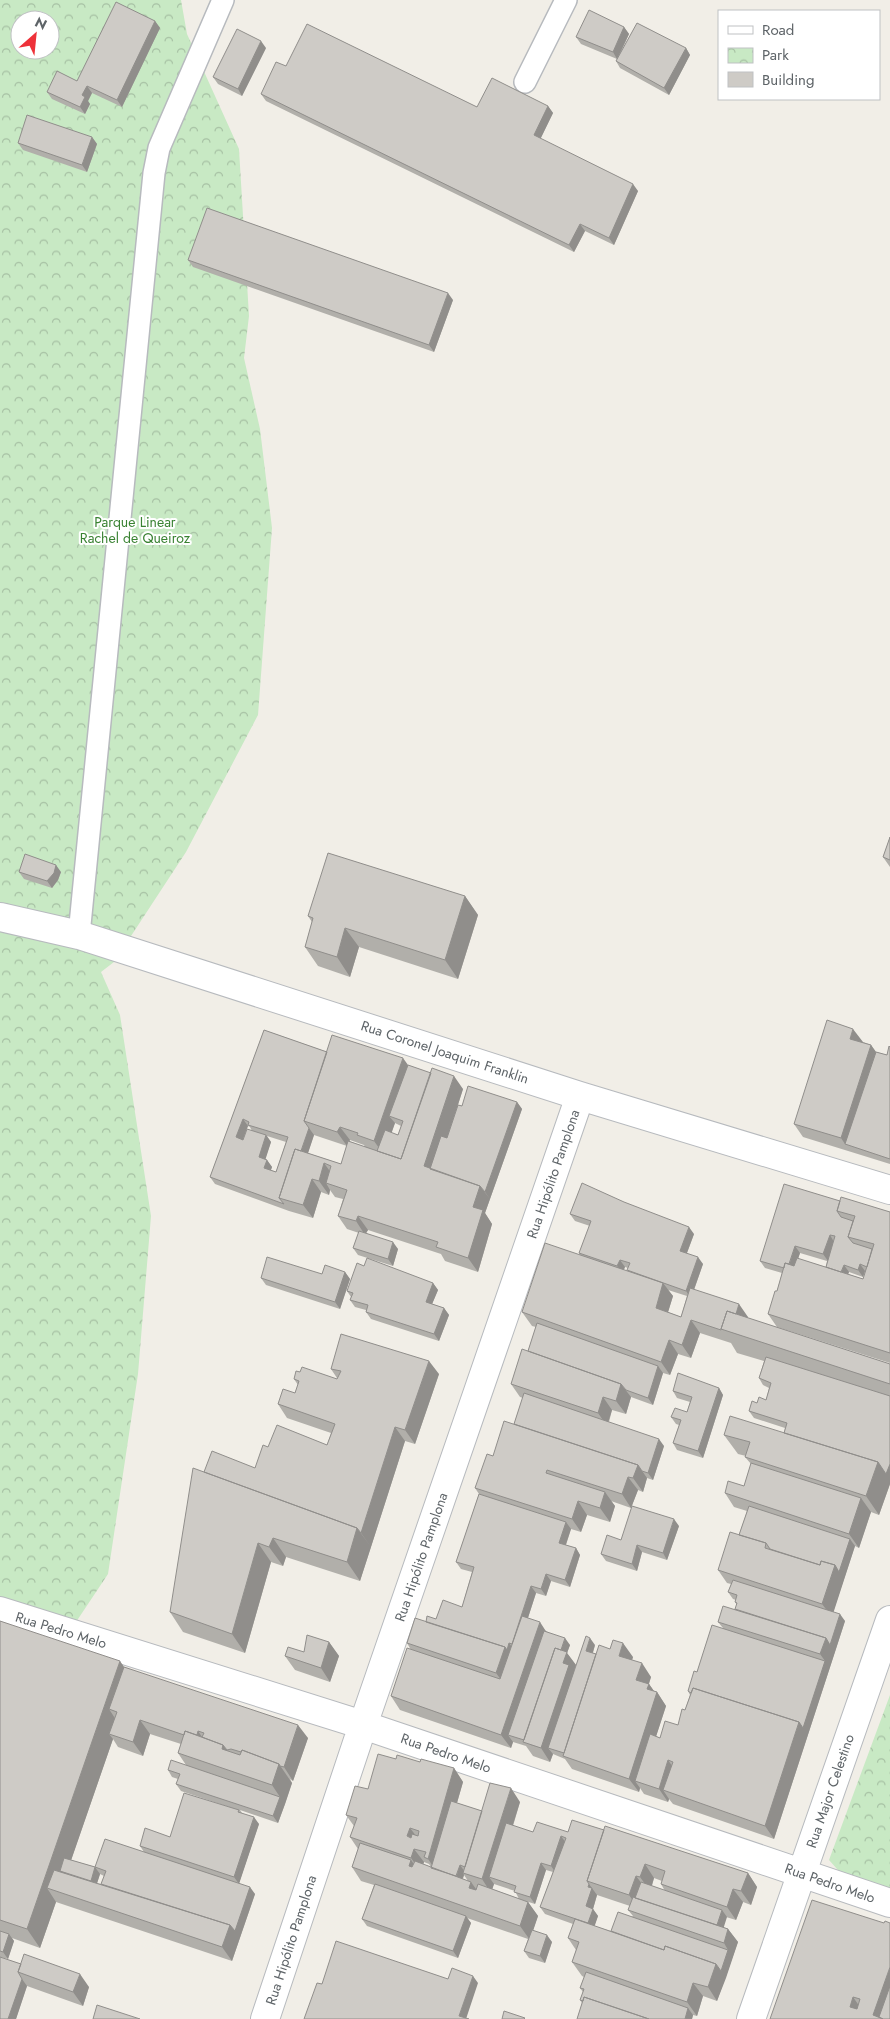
<svg xmlns="http://www.w3.org/2000/svg" width="890" height="2019" viewBox="0 0 890 2019" font-family="Jost,sans-serif">
  <defs>
    <pattern id="park-crowns" width="20" height="18" patternUnits="userSpaceOnUse" patternTransform="scale(1.25)"><rect width="20" height="18" fill="#c8e9c4"/><path d="M2 6a3 3 0 1 1 6 0M12 15a3 3 0 1 1 6 0" fill="none" stroke="#a6c0a3"/></pattern>
  </defs>
  <rect width="100%" height="100%" fill="#f1eee7"/>
  <path fill="url(#park-crowns)" fill-rule="evenodd" d="M0 0H181L187 34 239 149 249 316 244 358 260 429 272 528 258 715 186 852 114 962 101 972 120 1015 151 1216 138 1374 108 1574 0 1736ZM20 20H50V50H20Z
    M890 1695V1893L845 1878 829 1860Z"/>
  <g fill="none" stroke-linecap="round" stroke-linejoin="round">
    <g stroke="#b7babe" stroke-width="24">
      <path id="lane" d="M525 82 566 0
        M79 935 154 173 159 148 223 0"/>
    </g>
    <g stroke="#b7babe" stroke-width="30">
      <path id="street" d="M0 917 79 935 580 1096 890 1190
        M0 1611 363 1725 890 1903
        M265 2019 363 1725 580 1096
        M751 2019 890 1620"/>
    </g>
    <use href="#lane" stroke="#fff" stroke-width="21"/>
    <use href="#street" stroke="#fff" stroke-width="28"/>
  </g>
  <path fill="#b1afaa" fill-rule="evenodd" d="M155 21 160 28 122 107 92 93 88 101 90 104 85 114 52 99 47 92 77 81Z
    M624 27 629 34 622 50 686 48 690 55 669 95 620 68 616 61 617 59 581 44 576 37Z
    M266 48 242 96 218 84 213 77Z
    M286 66 477 107 548 106 553 113 540 139 638 191 614 245 585 231 574 252 266 101 261 94Z
    M92 137 97 144 87 172 23 150 18 143Z
    M188 260 453 300 434 352 193 267Z
    M890 837V867L883 857Z
    M19 872H61L58 880 52 888 24 879Z
    M465 896 478 915 458 979 359 947 350 977 318 966 305 947 312 922 308 916Z
    M264 1030 327 1052 408 1065 463 1089 458 1105 462 1106 517 1102 522 1109 485 1213 492 1224 478 1272 445 1261 441 1254 368 1230 366 1233 398 1249 393 1266 358 1255 353 1248 359 1233 347 1229 338 1216 343 1199 335 1197 330 1190 329 1195 321 1192 313 1218 289 1211 215 1184 210 1177ZM395 1123 401 1126 398 1135 391 1133ZM248 1126 250 1127 252 1131 245 1132ZM314 1135 347 1146 341 1164 308 1153ZM267 1136 286 1142 276 1172 271 1170 272 1167 267 1160 265 1159 271 1142ZM350 1140 364 1145 365 1147 349 1141Z
    M863 1042 871 1045 876 1052 887 1055 890 1047V1164L803 1137 794 1124Z
    M840 1201 890 1212V1363L777 1327 768 1314 777 1291 782 1273 765 1268 760 1261ZM800 1253 827 1261 826 1267 798 1259ZM865 1271 863 1279 848 1274 849 1272 863 1277Z
    M570 1214 694 1234 687 1253 703 1264 694 1290 748 1317V1318L890 1364V1484L879 1515 871 1512 859 1548 855 1546 833 1612 845 1621 774 1839 673 1804 669 1799 668 1802 644 1794 640 1788 639 1792 572 1769 565 1759 553 1754 550 1762 533 1756 526 1746 513 1742 511 1748 400 1710 391 1696 411 1650 407 1643 426 1622 436 1619 462 1607 472 1572 461 1569 456 1562 479 1494 475 1488 493 1456 514 1424 523 1398 520 1397 511 1384 528 1351 536 1327 532 1326 522 1312 580 1255 579 1253 590 1226 575 1221ZM625 1267 628 1268V1271L624 1270ZM668 1290 687 1296 681 1317 668 1312 673 1296ZM700 1333 731 1343 737 1353 764 1361 759 1378 763 1385 769 1388 766 1400 757 1403 749 1411 754 1418 785 1428 784 1433 724 1435 738 1454 746 1456 745 1457 751 1464 744 1486 725 1493 734 1507 747 1511 739 1535 718 1570 727 1583 731 1584 728 1592 733 1599 736 1600 735 1602 737 1605 735 1609 718 1622 723 1628 697 1672 688 1691 690 1695 685 1710 678 1725 660 1738 656 1736 666 1706 657 1692 654 1691 649 1684 651 1677 632 1660 633 1657 596 1654 593 1653 595 1645 574 1672 576 1665 567 1653 570 1645 546 1631 528 1618 536 1593 546 1596 551 1581 570 1587 580 1555 576 1548 566 1545 571 1529 581 1532 587 1515 610 1522 615 1506 611 1501 631 1508 638 1490 643 1492 647 1478 653 1480 664 1446 609 1422 612 1410 626 1414 631 1397 653 1405 663 1373 670 1375 678 1354 691 1358Z
    M364 1266 433 1283 438 1290 432 1304 444 1308 449 1315 439 1341 371 1319 366 1312V1310L355 1307 350 1300 351 1297 347 1291Z
    M345 1272 350 1279 340 1309 266 1285 261 1278 322 1274Z
    M331 1369 439 1374 415 1444 405 1441 360 1581 286 1557 283 1566 271 1562 245 1653 183 1632 170 1612 204 1472 255 1468 268 1447 327 1445 331 1433 287 1418 278 1404 295 1393 298 1385 294 1379H337V1378Z
    M719 1388 723 1395 703 1458 677 1450 673 1443 679 1425 676 1424 671 1417 687 1412 690 1402 677 1398 673 1391Z
    M679 1526 667 1560 642 1552 637 1571 606 1561 601 1554 621 1540Z
    M0 1621 124 1667 308 1738 293 1781 290 1779 292 1783 285 1804 278 1823 240 1810 242 1813 259 1824 239 1883 255 1894 232 1961 56 1902 40 1948 12 1938 14 1941 8 1959 0 1957ZM150 1734 181 1744 178 1753 186 1765 168 1770 172 1777 178 1779 176 1784 181 1791 229 1807 170 1837 140 1846 144 1852 95 1867 100 1874 104 1876 101 1884 97 1883 100 1874 95 1867 71 1860 113 1739 118 1747 143 1756Z
    M329 1642 339 1656 330 1682 295 1670 285 1656 304 1652Z
    M396 1759 454 1768 463 1782 457 1803 482 1811 520 1802 513 1826 533 1832H568L604 1830 748 1873 757 1887 751 1905 743 1902 736 1920 726 1917 723 1927 728 1929 738 1942 717 2001 703 1996 697 2016 693 2015 692 2019H577L582 2003 580 2000 583 1992 580 1988 584 1977 582 1976 572 1962 576 1950 568 1938 573 1924 545 1914 540 1907 553 1872 546 1870 535 1904 519 1899 515 1891 494 1884 492 1889 528 1902 538 1916 533 1930 552 1942 545 1963 529 1958 524 1951 528 1939 467 1918 471 1923 458 1958 367 1926 362 1919 374 1885 361 1881 352 1867 358 1849 350 1837 354 1826 346 1815 368 1789ZM424 1862 429 1864 431 1867 423 1864ZM464 1875 468 1881 463 1879ZM654 1878 662 1881 661 1884 665 1891 652 1886ZM597 1895 630 1906 628 1910 633 1916 611 1931 594 1926 598 1916 593 1909Z
    M884 1923 890 2019H770Z
    M0 1957 89 1987 83 2006 27 1986 16 2019H0Z"/>
  <path fill="#908e8b" d="M155 21 160 28 122 107 117 100Z
    M624 27 629 34 617 59 613 52Z
    M261 41 266 48 242 96 238 89Z
    M686 48 690 55 669 95 664 88Z
    M87 86 92 93 88 101 90 104 85 114 80 107 82 95Z
    M548 106 553 113 539 142 534 135Z
    M92 137 97 144 87 172 82 165Z
    M633 184 638 191 614 245 609 238Z
    M580 224 585 231 574 252 569 245Z
    M448 293 453 300 434 352 429 345Z
    M56 865 61 872 58 880 52 888 47 881Z
    M465 896 478 915 458 979 445 960Z
    M345 928 359 947 350 977 337 957Z
    M853 1029 863 1042 859 1052 850 1039Z
    M871 1045 881 1059 845 1144 841 1138Z
    M403 1058 413 1072 389 1116 395 1123 384 1155 374 1141Z
    M454 1076 463 1089 435 1175 424 1166Z
    M517 1102 522 1109 490 1199 485 1192Z
    M243 1119 248 1126 241 1144 236 1137Z
    M340 1127 350 1140 347 1146 337 1132Z
    M309 1128 314 1135 292 1201 285 1199Z
    M266 1135 271 1142 264 1164 259 1157Z
    M267 1160 272 1167 269 1175 264 1168Z
    M324 1163 334 1177 326 1183 330 1190 329 1195 319 1181Z
    M312 1179 321 1192 313 1218 303 1205Z
    M480 1186 490 1199 485 1213 492 1224 478 1272 468 1258 473 1207Z
    M358 1216 368 1230 365 1235 356 1221Z
    M689 1227 694 1234 685 1258 680 1251Z
    M830 1235 834 1242 828 1261 823 1254Z
    M393 1242 398 1249 393 1266 388 1259Z
    M795 1246 800 1253 792 1276 788 1269Z
    M698 1257 703 1264 691 1298 686 1291Z
    M620 1260 625 1267 622 1273 617 1266Z
    M860 1264 865 1271 863 1277 858 1270Z
    M844 1265 849 1272 844 1284 840 1276Z
    M345 1272 350 1279 340 1309 335 1302Z
    M433 1283 438 1290 430 1309 426 1302Z
    M663 1283 673 1296 665 1322 656 1308Z
    M739 1304 748 1317 742 1336 730 1332Z
    M444 1308 449 1315 439 1341 434 1334Z
    M691 1320 700 1333 691 1358 682 1345Z
    M669 1340 678 1354 670 1375 661 1362Z
    M429 1361 439 1374 415 1444 405 1430Z
    M658 1366 663 1373 653 1405 648 1398Z
    M621 1384 631 1397 626 1414 616 1401Z
    M719 1388 723 1395 703 1458 698 1451Z
    M603 1397 612 1410 607 1426 598 1413Z
    M395 1427 405 1441 371 1547 361 1533Z
    M659 1439 664 1446 653 1480 648 1473Z
    M878 1462 890 1464V1484L879 1515 866 1496Z
    M638 1465 647 1478 643 1492 633 1478Z
    M628 1477 638 1490 631 1508 622 1494Z
    M605 1492 615 1506 610 1522 600 1508Z
    M861 1498 871 1512 859 1548 849 1534Z
    M578 1501 587 1515 581 1532 572 1519Z
    M674 1519 679 1526 667 1560 663 1553Z
    M566 1522 571 1529 564 1550 559 1543Z
    M357 1528 371 1547 360 1581 347 1562Z
    M273 1538 286 1557 283 1566 269 1547Z
    M850 1539 855 1546 832 1617 822 1604 835 1565Z
    M258 1543 271 1562 245 1653 232 1634Z
    M637 1545 642 1552 637 1571 632 1564Z
    M576 1548 580 1555 570 1587 565 1580Z
    M546 1574 551 1581 546 1596 541 1589Z
    M531 1586 536 1593 523 1633 518 1626Z
    M840 1614 845 1621 835 1652 830 1645Z
    M540 1622 549 1636 508 1735 513 1742 511 1748 501 1735Z
    M565 1638 570 1645 567 1653 576 1665 574 1671 579 1678 548 1748 553 1754 550 1762 541 1748 531 1745Z
    M590 1638 595 1645 591 1658 586 1651Z
    M826 1638 835 1652 774 1839 765 1826 799 1722 825 1661 820 1654Z
    M329 1642 339 1656 330 1682 321 1668Z
    M509 1643 514 1650 510 1692 496 1673 505 1647Z
    M623 1643 633 1657 629 1669 619 1656Z
    M120 1661 133 1680 117 1712 109 1709 118 1723 109 1734 113 1739 65 1878 47 1888 56 1902 40 1948 27 1929Z
    M642 1663 651 1677 648 1686 649 1684 656 1694 657 1692 666 1706 641 1783 635 1781 640 1788 639 1792 629 1779 636 1680Z
    M140 1720 150 1734 143 1756 133 1742Z
    M298 1725 308 1738 293 1781 284 1767Z
    M198 1731 206 1743 196 1739Z
    M223 1745 237 1764 222 1749Z
    M668 1760 677 1773 663 1790 669 1799 668 1802 659 1789Z
    M279 1764 292 1783 285 1804 278 1823 273 1816 280 1797 272 1785Z
    M454 1768 463 1782 437 1872 428 1859Z
    M511 1788 520 1802 496 1879 489 1877 494 1884 491 1893 482 1879Z
    M254 1817 259 1824 239 1884 234 1877Z
    M410 1828 420 1841 407 1836Z
    M561 1836 566 1843 556 1873 551 1866Z
    M414 1849 424 1862 421 1872 411 1858Z
    M411 1860 421 1874 409 1866Z
    M541 1863 546 1870 535 1904 530 1897Z
    M645 1864 654 1878 650 1891 640 1877Z
    M460 1865 465 1872 463 1873 464 1875 460 1885 456 1878Z
    M95 1867 100 1874 94 1893 89 1886Z
    M748 1873 757 1887 751 1905 741 1891Z
    M636 1876 646 1889 634 1902 629 1895Z
    M471 1882 481 1896 469 1888Z
    M589 1884 597 1895 593 1909 598 1916 593 1931 588 1924 586 1906Z
    M250 1887 255 1894 232 1961 222 1947 230 1925Z
    M733 1889 743 1902 736 1920 727 1907Z
    M528 1902 538 1916 530 1940 520 1926Z
    M722 1910 727 1917 721 1936 716 1929Z
    M466 1916 471 1923 458 1958 453 1951Z
    M728 1929 738 1942 726 1978 721 1971 728 1950 724 1943Z
    M9 1934 14 1941 8 1959 3 1952Z
    M547 1935 552 1942 545 1963 540 1956Z
    M716 1964 726 1978 717 2001 708 1987Z
    M890 1967V2007L886 2019H876L873 2015Z
    M80 1974 89 1987 83 2006 73 1992Z
    M473 1976 478 1983 466 2019 459 2016Z
    M22 1979 27 1986 16 2019H8Z
    M693 1983 703 1996 697 2016 687 2002Z
    M853 1997 862 2010 860 2019 850 2007Z
    M688 2008 693 2015 692 2019H685Z"/>
  <path fill="#cecbc6" stroke="#908e8b" fill-rule="evenodd" d="M116 2 155 21 117 100 87 86 82 95 85 97 80 107 47 92 57 71 77 81Z
    M589 10 624 27 613 52 576 37Z
    M637 23 686 48 664 88 616 61Z
    M307 24 477 107 492 78 548 106 534 135 633 184 609 238 580 224 569 245 261 94 276 62 286 66Z
    M237 29 261 41 238 89 213 77Z
    M27 115 92 137 82 165 18 143Z
    M207 208 448 293 429 345 188 260Z
    M890 837V860L883 857Z
    M328 853 465 896 445 960 345 928 337 957 305 947 313 918 308 916Z
    M25 854 56 865 54 873 47 881 19 872Z
    M827 1020 853 1029 850 1039 871 1045 841 1138 794 1124Z
    M264 1030 327 1052 304 1121 309 1128 301 1151 295 1149 279 1198 284 1204 210 1177ZM243 1119 249 1122 248 1125 288 1137 276 1172 264 1168 267 1160 259 1157 266 1135 247 1129 243 1140 236 1137Z
    M332 1035 403 1058 374 1141 357 1135 358 1133 340 1127 337 1132 304 1121Z
    M889 1046 890 1047V1159L845 1144 876 1052 887 1055Z
    M408 1065 431 1073 401 1159 377 1151 385 1130 398 1135 403 1121 389 1116Z
    M432 1068 454 1076 424 1166 480 1186 473 1207 483 1210 468 1258 436 1247 438 1242 358 1216 356 1221 338 1216 347 1190 326 1183 331 1166 324 1163 319 1181 312 1179 303 1205 279 1198 295 1149 341 1164 348 1141 401 1159Z
    M468 1086 517 1102 485 1192 480 1186 430 1169 441 1136 447 1138 458 1105 462 1106Z
    M582 1183 624 1202 689 1227 680 1251 698 1257 686 1291 627 1270 630 1263 620 1260 617 1266 579 1253 591 1221 570 1214Z
    M784 1184 840 1201 837 1211 841 1217 853 1221 848 1237 853 1243 872 1249 867 1267 860 1264 858 1270 844 1265 841 1272 826 1267 835 1236 830 1235 823 1254 795 1246 789 1264 785 1263 784 1268 760 1261Z
    M841 1197 890 1212V1353L768 1314 775 1291H777L785 1263 794 1266 797 1258 863 1279 874 1244 848 1237 855 1216 837 1211Z
    M359 1231 393 1242 388 1259 353 1248Z
    M545 1243 663 1283 656 1308 681 1317 690 1288 739 1304 736 1314 727 1311 721 1329V1330L691 1320 682 1345 669 1340 661 1362 522 1312Z
    M267 1257 322 1274 325 1265 345 1272 335 1302 261 1278Z
    M367 1258 433 1283 426 1302 444 1308 434 1334 366 1312 368 1305 350 1300 353 1293 347 1291 357 1263 364 1266Z
    M727 1311 890 1364V1384L721 1329Z
    M537 1323 658 1366 648 1398 626 1390 621 1384 528 1351Z
    M341 1334 429 1361 405 1430 395 1427 361 1533 357 1528 204 1472 212 1451 255 1468 263 1445 268 1447 277 1425 327 1445 335 1424 278 1404 283 1389 295 1393 299 1381 294 1379 296 1371 300 1372 302 1367 337 1379 341 1371 331 1369Z
    M522 1349 621 1384 616 1401 603 1397 598 1413 511 1384Z
    M766 1357 890 1396V1464L886 1474 878 1462 784 1433 787 1423 749 1411 752 1401 757 1403 759 1397 766 1400 771 1383 759 1378Z
    M678 1373 719 1388 698 1451 673 1443 681 1420 671 1417 675 1408 687 1412 692 1397 673 1391Z
    M524 1393 659 1439 648 1473 642 1471 638 1465 514 1424Z
    M730 1416 878 1462 866 1496 745 1457 750 1442 724 1435Z
    M504 1421 638 1465 633 1478 628 1477 622 1494 547 1470 546 1473 605 1492 600 1508 578 1501 572 1519 475 1488 487 1454 493 1456Z
    M751 1463 861 1498 849 1534 725 1493 728 1481 744 1486Z
    M193 1468 357 1528 347 1562 273 1538 269 1547 258 1543 232 1634 170 1612Z
    M479 1494 566 1522 559 1543 576 1548 565 1580 546 1574 541 1589 531 1586 512 1644 509 1643 507 1650 505 1647 426 1622 427 1616 436 1619 443 1600 462 1607 474 1567 456 1562Z
    M632 1506 674 1519 663 1553 637 1545 632 1564 601 1554 607 1535 621 1540Z
    M749 1506 850 1539 839 1572 835 1565 821 1561 820 1565 770 1549 766 1543 739 1535Z
    M730 1532 766 1543 765 1548 820 1565 821 1561 835 1565 822 1604 718 1570Z
    M733 1580 840 1614 830 1645 826 1638 735 1609 737 1603 735 1602 737 1595 728 1592Z
    M723 1606 826 1638 820 1654 718 1622Z
    M522 1616 540 1622 501 1735 391 1696 407 1648 500 1679Z
    M415 1618 505 1647 496 1673 407 1643Z
    M0 1621 120 1661 27 1929 0 1920Z
    M712 1625 825 1661 803 1728 799 1722 693 1688 691 1693 688 1691 694 1671 697 1672Z
    M544 1631 565 1638 561 1650 555 1648 524 1740 508 1735Z
    M307 1635 329 1642 321 1668 285 1656 288 1647 304 1652Z
    M586 1636 590 1638 586 1651 596 1654 564 1753 548 1748Z
    M613 1640 623 1643 619 1656 642 1663 636 1680 649 1684 647 1689 657 1692 629 1779 563 1756 599 1645 610 1649Z
    M555 1648 567 1652 563 1663 569 1665 541 1748 523 1742Z
    M124 1667 298 1725 284 1767 280 1766 279 1764 242 1750 241 1752 231 1749 227 1750 223 1745 202 1737 204 1733 198 1731 197 1735 185 1731 184 1735 140 1720 133 1742 109 1734 117 1712 109 1709Z
    M693 1688 799 1722 765 1826 663 1790 673 1762 668 1760 659 1789 635 1781 650 1734 660 1738 665 1721 678 1725 682 1709 685 1710Z
    M185 1731 223 1745 222 1749 240 1755 242 1750 279 1764 272 1785 178 1753Z
    M378 1754 396 1759 397 1755 420 1762 421 1759 454 1768 428 1859 424 1857 426 1852 414 1849 411 1858 350 1837 357 1818 346 1815 355 1786 368 1789ZM410 1828 419 1831 418 1836 412 1834 411 1838 407 1836Z
    M171 1760 280 1797 273 1816 176 1784 180 1774 168 1770Z
    M490 1783 511 1788 482 1879 463 1873Z
    M184 1793 239 1810 238 1812 254 1817 234 1877 140 1846 145 1828 170 1837Z
    M451 1801 482 1811 465 1867 460 1865 456 1876 431 1868Z
    M572 1820 604 1830 587 1881 589 1884 588 1887 592 1888 586 1906 593 1909 588 1923 540 1907 566 1838 561 1836 551 1866 541 1863 530 1897 514 1892 516 1886 489 1877 506 1823 533 1832 537 1822 568 1832Z
    M605 1826 748 1873 741 1891 733 1889 727 1907 661 1884 665 1871 645 1864 640 1877 636 1876 629 1895 587 1881Z
    M105 1839 250 1887 235 1931 230 1925 101 1884 106 1871 95 1867Z
    M360 1843 411 1860 409 1866 412 1867 415 1861 471 1882 469 1888 476 1890 478 1884 528 1902 520 1926 352 1867Z
    M64 1858 95 1867 91 1881 60 1871Z
    M54 1870 230 1925 222 1947 47 1888Z
    M641 1882 722 1910 717 1925 635 1898Z
    M375 1884 466 1916 453 1951 362 1919Z
    M633 1897 728 1929 724 1943 628 1910Z
    M812 1900 884 1923 885 1921 890 1923V1967L873 2015 883 2019H770ZM853 1997 860 1999 857 2009 850 2007Z
    M618 1912 728 1950 721 1971 716 1964 665 1946 664 1950 611 1931Z
    M575 1919 664 1950 665 1946 716 1964 708 1987 693 1983 687 2002 572 1962 579 1942 568 1938Z
    M532 1930 547 1935 540 1956 524 1951Z
    M0 1931 9 1934 3 1952 0 1951Z
    M336 1941 448 1979 452 1968 473 1976 459 2016 469 2019H304L317 1983 322 1984Z
    M24 1954 80 1974 73 1992 18 1972Z
    M0 1957 21 1964 18 1972 22 1979 8 2019H0Z
    M586 1972 688 2008 685 2019H649L584 1997 583 2001 580 2000 584 1989 580 1988Z
    M890 1986V2019H883L879 2017Z
    M584 1997 649 2019H577Z
    M97 2005 140 2019H93Z
    M504 2011 525 2018 524 2019H502Z"/>
  <g text-anchor="middle" stroke-width="4" stroke-linejoin="round" paint-order="stroke">
    <g font-size="14" fill="#398232" stroke="#fff">
      <text x="135" y="527">Parque Linear<tspan x="135" dy="16">Rachel de Queiroz</tspan></text>
    </g>
    <g font-size="14" fill="#5e6468" stroke="#fff">
      <text transform="translate(445 1052) rotate(18)" y="5">Rua Coronel Joaquim Franklin</text>
      <text transform="translate(553 1174) rotate(-71)" y="5">Rua Hipólito Pamplona</text>
      <text transform="translate(421 1557) rotate(-71)" y="5">Rua Hipólito Pamplona</text>
      <text transform="translate(61 1630) rotate(17)" y="5">Rua Pedro Melo</text>
      <text transform="translate(446 1753) rotate(19)" y="5">Rua Pedro Melo</text>
      <text transform="translate(830 1791) rotate(-71)" y="5">Rua Major Celestino</text>
      <text transform="translate(830 1883) rotate(19)" y="5">Rua Pedro Melo</text>
      <text transform="translate(291 1940) rotate(-72)" y="5">Rua Hipólito Pamplona</text>
    </g>
  </g>
  <rect x="718" y="10" width="162" height="90" fill="#ffffff" stroke="#bfc1c3"/>
  <rect x="728" y="26" width="25" height="8" fill="#ffffff" stroke="#bfc1c3"/>
  <text x="762" y="35" font-size="15" fill="#5e6468">Road</text>
  <rect x="728" y="48" width="25" height="15" fill="url(#park-crowns)" stroke="#bfc1c3"/>
  <text x="762" y="60" font-size="15" fill="#5e6468">Park</text>
  <rect x="728" y="72" width="25" height="15" fill="#cecbc6" stroke="#bfc1c3"/>
  <text x="762" y="85" font-size="15" fill="#5e6468">Building</text>
  <g transform="translate(35 35) rotate(27)"><circle r="24" fill="#ffffff" stroke="#bfc1c3"/>
  <path d="M0-4L9 19L0 12L-9 19Z" fill="#ee3139"/>
  <text y="-8" font-size="14" font-weight="bold" text-anchor="middle" fill="#5e6468">N</text>
  </g>
</svg>
